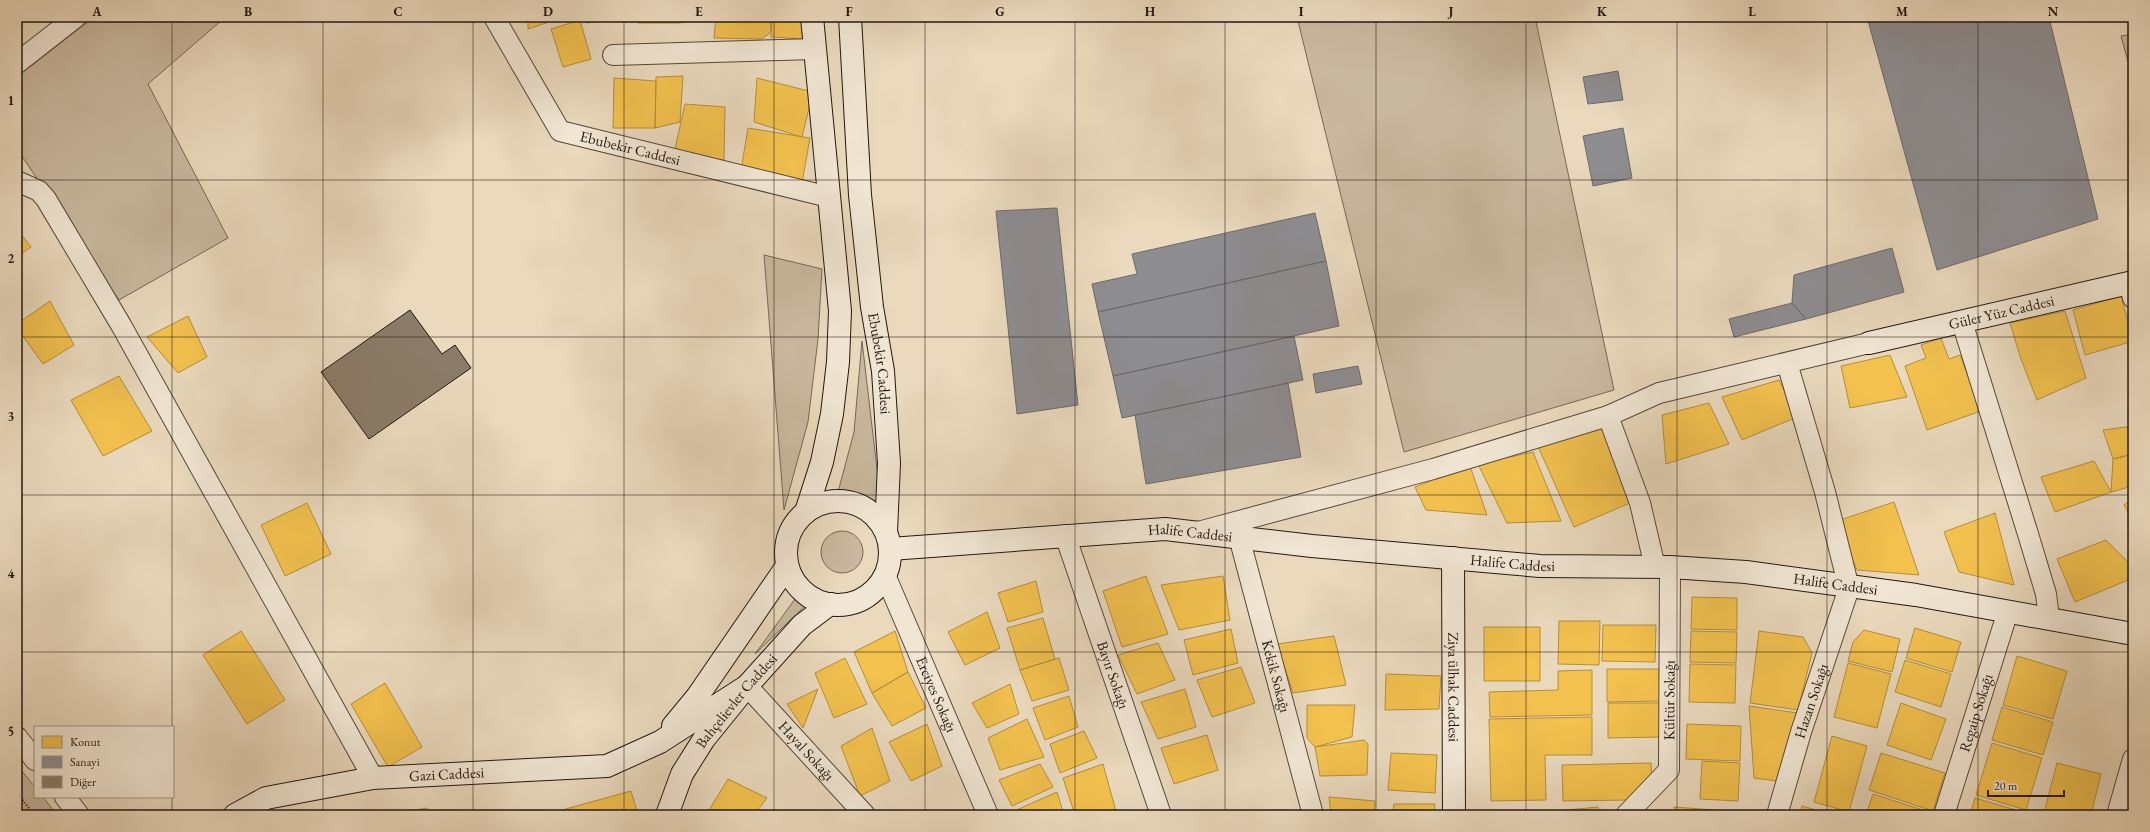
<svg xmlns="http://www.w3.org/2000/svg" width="2150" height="832" viewBox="0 0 2150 832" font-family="'EB Garamond',serif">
  <rect width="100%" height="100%" fill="#ead9bd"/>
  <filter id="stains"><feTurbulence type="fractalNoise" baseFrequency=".005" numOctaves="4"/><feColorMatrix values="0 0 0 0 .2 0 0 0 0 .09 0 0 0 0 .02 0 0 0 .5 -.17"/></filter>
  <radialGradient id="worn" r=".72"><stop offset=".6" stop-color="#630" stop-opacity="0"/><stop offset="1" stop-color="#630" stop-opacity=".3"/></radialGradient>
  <path fill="#c8b89f" stroke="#766857" d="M94 17H219L222 20 148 84 228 238 119 300 17 149V77Z
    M1297 17H1535L1614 390 1404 452Z
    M2133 34V80L2121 36Z
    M764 255 822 269 818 339 808 422 784 510Z
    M862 341 881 503 838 492 854 432Z
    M821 552a21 21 0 1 1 42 0a21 21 0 1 1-42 0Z
    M795 599 805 606 755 654Z
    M17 765 35 787V797H43L57 815H17Z"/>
  <path fill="#f2c14e" stroke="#b48e3b" d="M528 17H564L528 29Z
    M585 17H632L586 23Z
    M638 17H711V18L679 23H638Z
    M716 17H770L771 32 762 39 714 38Z
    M772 17H807L805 39 771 37Z
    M580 20 591 59 563 67 551 29Z
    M683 76 680 122 655 128 656 77Z
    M614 78 656 81 655 128H613Z
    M757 78 813 92 802 137 754 122Z
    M685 104 725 107 724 160 674 153Z
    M748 128 810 138 802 183 741 170Z
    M17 229 31 247 17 257Z
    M2121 296 2133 341 2085 355 2073 310Z
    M50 301 74 345 43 364 17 328V324Z
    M2065 311 2086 378 2037 400 2021 359 2010 323Z
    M188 316 207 357 178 373 147 337Z
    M1941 338 1949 359 1960 355 1981 411 1927 430 1905 366 1926 358 1921 345Z
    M1890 355 1907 397 1850 408 1841 366Z
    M119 376 152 431 103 456 71 400Z
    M1779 380 1797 417 1742 440 1722 397Z
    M1709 403 1729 444 1666 464 1662 415Z
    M2133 426V454L2113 459 2103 430Z
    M1603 427 1630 503 1574 527 1537 444Z
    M1533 452 1561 521 1507 523 1478 464Z
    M2133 454V486L2111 492 2113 459Z
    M2094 461 2111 492 2055 512 2041 477Z
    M1470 466 1487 515 1426 510 1415 487Z
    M2133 498V521L2124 505Z
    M1894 502 1919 575 1857 570 1837 521Z
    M307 503 331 554 285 576 261 525Z
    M1995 513 2014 585 1959 572 1944 532Z
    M2106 540 2133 567V578L2075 602 2057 559Z
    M1146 576 1168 634 1122 647 1103 591Z
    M1223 576 1230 620 1179 630 1161 585Z
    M1036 581 1043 612 1008 622 998 593Z
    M1692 597 1737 598V630L1691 629Z
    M987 612 1000 648 965 665 948 632Z
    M1043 618 1055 659 1020 670 1007 628Z
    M1559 621H1600L1599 665 1558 664Z
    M1603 625H1656L1655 662 1602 661Z
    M1484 627H1540V681H1484Z
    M1915 628 1961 642 1952 672 1906 658Z
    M1231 629 1238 663 1193 675 1184 640Z
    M1864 630 1900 639 1892 672 1848 661 1853 642Z
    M241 631 285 700 247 724 203 655Z
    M895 631 908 672 872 693 854 652Z
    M1691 631 1737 632 1736 663 1690 662Z
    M1759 631 1803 637 1812 653 1798 710 1750 703Z
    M1334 636 1346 685 1293 693 1277 644Z
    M1158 643 1175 680 1137 694 1118 655Z
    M2017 656 2067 671 2053 719 2003 705Z
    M845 658 867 704 834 718 815 673Z
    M1059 658 1069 690 1032 701 1020 670Z
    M1905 660 1951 674 1941 707 1895 692Z
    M1848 663 1891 674 1877 728 1834 717Z
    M1690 664 1736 665 1735 703 1689 702Z
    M1241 667 1255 703 1212 717 1197 680Z
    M1607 669H1659L1660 701 1607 702Z
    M1592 670V715L1490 717 1489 692 1558 690V671Z
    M908 672 926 708 892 726 872 693Z
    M1386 674 1441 676 1439 709 1385 710Z
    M385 683 422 747 388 767 351 704Z
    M1010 684 1019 714 987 728 972 703Z
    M818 689 803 728 787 704Z
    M1185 689 1196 727 1158 739 1141 702Z
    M1069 696 1078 727 1045 740 1033 708Z
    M1608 703H1660V737L1608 738Z
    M1901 703 1946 719 1931 760 1887 745Z
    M1307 705H1355L1352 737 1315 747 1307 738Z
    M1749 706 1798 713 1777 781 1754 778Z
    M2002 707 2053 722 2043 755 1992 740Z
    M1592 717V755H1545L1546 800 1491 801 1489 719Z
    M1027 719 1044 757 1000 770 988 738Z
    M927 724 942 766 911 781 889 742Z
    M1687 724 1741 726 1740 761 1686 759Z
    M872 728 890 781 860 796 841 746Z
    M1084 731 1097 758 1060 773 1050 744Z
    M1207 735 1218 770 1174 784 1161 748Z
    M1832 736 1867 746 1849 812 1814 802Z
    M1364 740 1368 744 1367 775 1320 776 1315 747Z
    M1992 743 2042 758 2026 810 1976 795Z
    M1391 753 1437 755 1435 793 1388 790Z
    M1881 753 1945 773 1933 811 1869 790Z
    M1702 761 1740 763 1738 801 1700 799Z
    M1651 763 1652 778 1627 800 1563 801 1562 765Z
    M2057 763 2101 774 2091 815H2052L2044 813Z
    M1040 764 1053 787 1012 806 999 780Z
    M1103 764 1117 815H1075L1063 778Z
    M728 779 767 798 754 815H706Z
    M631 791 638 815H544Z
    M1057 792 1064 815H1014L1012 812Z
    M1873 794 1935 814V815H1866Z
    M1329 797 1375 801 1374 815H1331Z
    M1975 798 2026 813 2025 815H1970Z
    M1394 804H1435L1434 815H1392Z
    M1802 806 1833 815H1800Z
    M1598 807 1599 815H1556V811Z
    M1674 807 1756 813V815H1675Z
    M427 808 428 815H385Z
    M1554 811V815H1521V814Z"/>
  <path fill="#8d8d92" stroke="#6d6a6b" d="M1867 17H2049L2098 219 1937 270Z
    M1618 71 1623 100 1588 104 1583 77Z
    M1623 128 1632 178 1593 186 1583 136Z
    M1057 208 1078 405 1017 414 996 211Z
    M1315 213 1326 261 1098 312 1092 284 1137 274 1132 254Z
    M1892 248 1904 292 1806 319 1792 303 1794 275Z
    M1326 261 1339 326 1113 376 1098 312Z
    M1792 303 1806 319 1734 337 1729 319Z
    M1294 336 1303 380 1122 418 1113 376Z
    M1358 366 1362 384 1316 393 1313 374Z
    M1288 383 1301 457 1146 484 1135 415Z"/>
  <path fill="#8a7c69" stroke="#23170f" d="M410 310 442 354 455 345 471 368 369 439 321 372Z"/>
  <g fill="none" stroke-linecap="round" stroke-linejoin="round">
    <g stroke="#55483a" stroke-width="22">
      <g id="street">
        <path id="s1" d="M494 17 560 131 829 197"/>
        <path d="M613 55 815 49"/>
        <path d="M17 63 76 17"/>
        <path d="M17 181 39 191 46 199 121 325 373 778"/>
        <path d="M2129 283 2133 298"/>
        <path d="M1962 322 2028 534 2046 594 2049 618"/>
        <path d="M1608 416 1640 503 1655 567"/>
        <path d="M1198 532 1433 469 1608 416 1659 393 1869 343"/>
        <path id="s2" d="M1065 535 1161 815"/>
        <path id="s3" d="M1239 537 1313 815"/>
        <path id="s4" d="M885 575 988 815"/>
        <path id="s5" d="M747 686 865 815"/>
        <path d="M17 737 35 760"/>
        <path d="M65 797 79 815"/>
        <path id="s6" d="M1626 815 1669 770 1670 567"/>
        <path id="s7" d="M1777 815 1801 732 1849 588 1825 492 1787 363"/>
        <path id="s8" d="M1944 815 2008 611"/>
        <path d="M2117 815 2133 759"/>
      </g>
    </g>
    <g stroke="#23170f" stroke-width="24">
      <g id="secondary">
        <path id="s9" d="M850 17 860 195 872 307 883 371 889 463 886 532"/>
        <path id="s10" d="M1869 343 2133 282"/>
        <circle cx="838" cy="553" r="52"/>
        <path d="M806 512 822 462 832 414 838 362 840 311 812 17"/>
        <path id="s11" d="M890 549 1165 529 1312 546 1540 566 1670 567 1746 572 1916 595 2133 634"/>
        <path id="s12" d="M1453 558 1454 815"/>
        <path d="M673 726 697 697 787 566"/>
        <path id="s13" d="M235 815 266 798 373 778 607 766 660 742 747 686"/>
        <path id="s14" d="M667 815 682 774 704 739 747 686 802 625 830 604"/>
      </g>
    </g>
    <path stroke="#23170f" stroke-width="2.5" stroke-dasharray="1 2" stroke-linecap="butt" d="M17 793 34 815"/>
    <use href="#street" stroke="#f1e6d4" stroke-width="20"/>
    <use href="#secondary" stroke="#f1e6d4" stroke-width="22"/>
  </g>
  <path fill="none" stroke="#23170f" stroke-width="1" stroke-opacity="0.55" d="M172 17V727M323 17V815M473 17V815M624 17V815M774 17V815M925 17V815M1075 17V815M1225 17V815M1376 17V815M1526 17V815M1677 17V815M1827 17V815M1978 17V815M17 180H2133M17 337H2133M17 495H2133M17 652H2133M172 797V815"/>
  <g text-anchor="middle" stroke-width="4" stroke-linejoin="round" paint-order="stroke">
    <g font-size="15" fill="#23170f" stroke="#f1e6d4">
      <text dy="5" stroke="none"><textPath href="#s1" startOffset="204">Ebubekir Caddesi</textPath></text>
      <text dy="5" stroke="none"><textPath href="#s10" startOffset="136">Güler Yüz Caddesi</textPath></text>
      <text dy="5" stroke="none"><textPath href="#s9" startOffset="348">Ebubekir Caddesi</textPath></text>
      <text dy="5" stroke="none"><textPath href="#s11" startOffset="301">Halife Caddesi</textPath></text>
      <text dy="5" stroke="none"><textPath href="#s11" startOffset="625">Halife Caddesi</textPath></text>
      <text dy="5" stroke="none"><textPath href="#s11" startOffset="949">Halife Caddesi</textPath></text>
      <text dy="5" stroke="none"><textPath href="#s2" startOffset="148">Bayır Sokağı</textPath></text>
      <text dy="5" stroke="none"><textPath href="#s3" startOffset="144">Kekik Sokağı</textPath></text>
      <text dy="5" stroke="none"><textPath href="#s12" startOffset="129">Ziya ülhak Caddesi</textPath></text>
      <text dy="5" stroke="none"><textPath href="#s4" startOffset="130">Erciyes Sokağı</textPath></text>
      <text dy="5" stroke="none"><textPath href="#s6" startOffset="132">Kültür Sokağı</textPath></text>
      <text dy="5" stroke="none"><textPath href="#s14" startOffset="135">Bahçelievler Caddesi</textPath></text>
      <text dy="5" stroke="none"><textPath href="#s7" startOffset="119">Hazan Sokağı</textPath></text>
      <text dy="5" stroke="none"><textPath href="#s8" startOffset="107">Regaip Sokağı</textPath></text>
      <text dy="5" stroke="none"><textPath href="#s5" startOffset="88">Hayal Sokağı</textPath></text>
      <text dy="5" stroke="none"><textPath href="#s13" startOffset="218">Gazi Caddesi</textPath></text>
    </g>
  </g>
  <rect width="2150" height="832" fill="none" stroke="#ead9bd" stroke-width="44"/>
  <rect x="34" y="726" width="140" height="72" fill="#f1e6d4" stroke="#9f9385"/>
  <rect x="42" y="736" width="20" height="12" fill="#f2c14e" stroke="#9f9385"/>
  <text x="70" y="746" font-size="12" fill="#23170f">Konut</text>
  <rect x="42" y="756" width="20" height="12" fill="#8d8d92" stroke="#9f9385"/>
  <text x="70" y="766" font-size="12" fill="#23170f">Sanayi</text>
  <rect x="42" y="776" width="20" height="12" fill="#8a7c69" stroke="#9f9385"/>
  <text x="70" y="786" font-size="12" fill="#23170f">Diğer</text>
  <path d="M1988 790v6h76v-6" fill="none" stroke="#23170f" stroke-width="2"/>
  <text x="1994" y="790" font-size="12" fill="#23170f" stroke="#f1e6d4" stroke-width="3" paint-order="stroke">20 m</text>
  <rect x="22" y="22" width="2106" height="788" fill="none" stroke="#23170f" stroke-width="1.5"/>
  <g font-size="13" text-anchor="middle" font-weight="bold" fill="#23170f">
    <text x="97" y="16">A</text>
    <text x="248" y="16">B</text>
    <text x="398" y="16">C</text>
    <text x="548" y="16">D</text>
    <text x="699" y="16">E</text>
    <text x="849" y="16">F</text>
    <text x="1000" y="16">G</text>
    <text x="1150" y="16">H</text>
    <text x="1301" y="16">I</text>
    <text x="1451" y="16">J</text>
    <text x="1602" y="16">K</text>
    <text x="1752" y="16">L</text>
    <text x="1902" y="16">M</text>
    <text x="2053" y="16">N</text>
    <text x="11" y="105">1</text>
    <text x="11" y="263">2</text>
    <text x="11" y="421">3</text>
    <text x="11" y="578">4</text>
    <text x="11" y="736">5</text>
  </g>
  <rect width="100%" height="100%" filter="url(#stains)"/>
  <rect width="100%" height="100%" fill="url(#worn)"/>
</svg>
